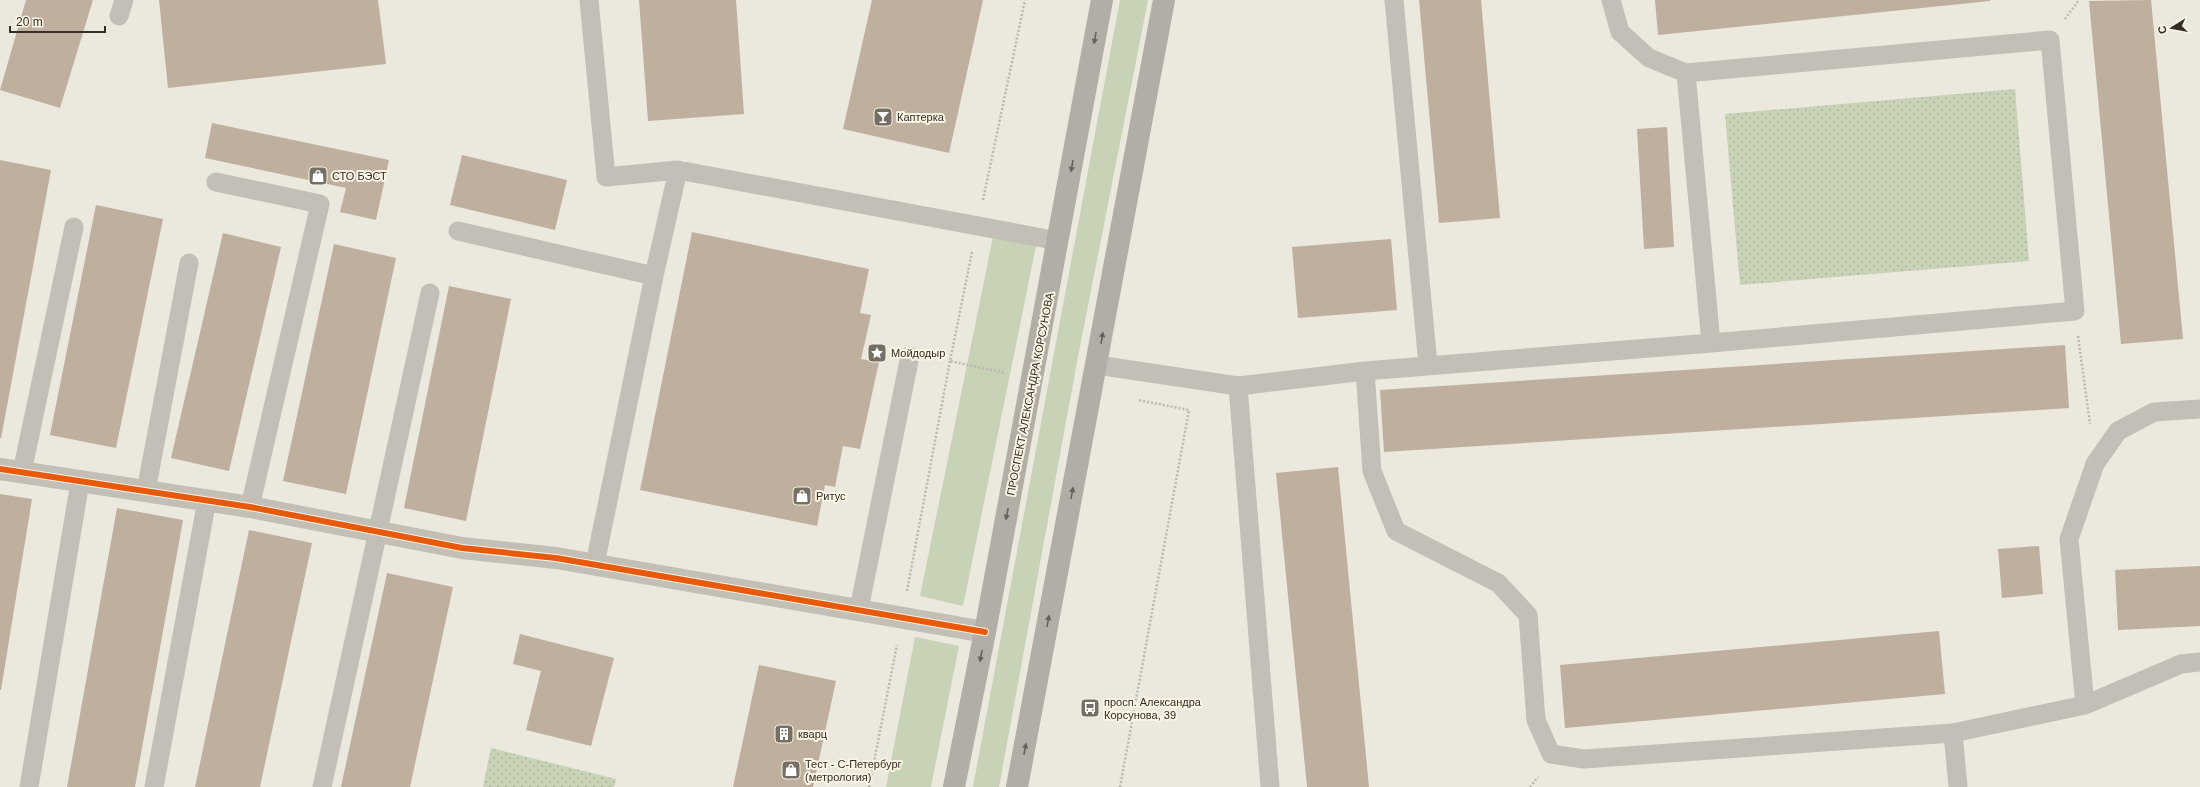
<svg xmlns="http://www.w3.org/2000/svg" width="2200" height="787" viewBox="0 0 2200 787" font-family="Helvetica,sans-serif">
  <defs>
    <pattern id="park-dots" width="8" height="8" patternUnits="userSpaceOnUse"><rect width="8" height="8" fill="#c7d2b6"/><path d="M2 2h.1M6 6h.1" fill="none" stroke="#acb59c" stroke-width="1.8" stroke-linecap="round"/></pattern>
  </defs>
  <rect width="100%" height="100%" fill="#ebe8dd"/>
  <path fill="#c7d2b6" d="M1120 0H1148L1077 362 999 787H973Z
    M993 237 1036 246 963 606 920 596Z
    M915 637 959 646 931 787H886Z"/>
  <path fill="url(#park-dots)" d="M2015 89 2029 261 1740 285 1725 114Z
    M491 748 616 779 614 787H483Z"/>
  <path fill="#bfaf9e" d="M26 0H93L60 108 0 90Z
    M159 0H378L386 64 168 88Z
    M639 0H736L744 114 648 121Z
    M872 0H983L949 153 843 129Z
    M1419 0H1481L1500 218 1439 223Z
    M1655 0H1990V1L1658 35Z
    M2151 0 2183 339 2121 344 2089 1Z
    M212 123 389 160 376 220 340 212 346 188 205 158Z
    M1667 127 1674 247 1644 249 1637 129Z
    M462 155 567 180 555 230 450 205Z
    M0 160 51 170 1 438H0Z
    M96 205 163 219 116 448 50 435Z
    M692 232 869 269 860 313 871 315 861 359 879 362 860 449 843 446 835 487 825 485 817 526 640 490Z
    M223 233 281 247 229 471 171 458Z
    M1391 239 1397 310 1298 318 1292 247Z
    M334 244 396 258 346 494 283 481Z
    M449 286 511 299 466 521 404 508Z
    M2065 345 2069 408 1384 452 1380 390Z
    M1338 467 1369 787H1307L1289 606 1276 473Z
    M0 494 32 499 1 690H0Z
    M117 508 183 520 135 787H67Z
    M249 530 312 543 260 787H195Z
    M2039 546 2043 594 2002 598 1998 549Z
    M2200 566V626L2118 630 2115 570Z
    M387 573 453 587 410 787H341Z
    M1939 631 1945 694 1565 728 1560 665Z
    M520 634 614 658 591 746 526 730 541 671 513 664Z
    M759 665 836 681 813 787H733Z"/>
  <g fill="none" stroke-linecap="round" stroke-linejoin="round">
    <path stroke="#bcb8af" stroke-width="2.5" stroke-dasharray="2 2" stroke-linecap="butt" d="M2065 19 2079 0
      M983 200 1025 0
      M972 252 950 361 1005 373
      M2078 336 2090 424
      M907 591 950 361
      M869 787 897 645
      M1120 787 1189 410 1138 400
      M1530 787 1538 777"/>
    <path stroke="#c4bfb6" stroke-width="19" d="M589 0 606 177 678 170
      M1394 0 1428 365
      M1611 0 1620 32 1649 58 1686 73
      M119 16 124 0
      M2050 40 2075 311 1711 343 1686 73Z
      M216 182 320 204 250 507
      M458 231 654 276
      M1097 365 1238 386 1365 371 1711 343
      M1365 371 1372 471 1396 531 1498 583 1528 615 1536 720 1551 754 1584 759 1953 733 1958 787
      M1238 386 1270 787
      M22 472 74 227
      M146 491 189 263
      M595 564 654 276 678 170 1058 241
      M859 609 910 356
      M2085 705 2069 539 2095 464 2118 431 2154 412 2200 409
      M1953 733 2085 705 2181 664 2200 662
      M29 787 80 482
      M154 787 207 500
      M322 787 430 293"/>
    <path stroke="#c4bfb6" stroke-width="22" d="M0 469 250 507 462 548 556 558 985 632"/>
    <path stroke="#b2aea6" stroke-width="22" d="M954 787 985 632 1102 0
      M1017 787 1164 0"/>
    <g stroke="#f9f4e3" stroke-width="8">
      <path id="cycleway" d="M0 469 250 507 462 548 556 558 985 632"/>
    </g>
    <use href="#cycleway" stroke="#e8590c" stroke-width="6"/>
  </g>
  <defs><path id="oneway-solid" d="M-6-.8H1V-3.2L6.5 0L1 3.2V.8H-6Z"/></defs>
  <g fill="#666159">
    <use href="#oneway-solid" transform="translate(1095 38) rotate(100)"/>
    <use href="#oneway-solid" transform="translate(1072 166) rotate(100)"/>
    <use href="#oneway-solid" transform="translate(1102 338) rotate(-80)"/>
    <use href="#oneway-solid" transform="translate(1072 493) rotate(-80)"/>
    <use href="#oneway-solid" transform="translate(1007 514) rotate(101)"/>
    <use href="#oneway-solid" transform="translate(1048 621) rotate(-80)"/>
    <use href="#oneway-solid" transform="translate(981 656) rotate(101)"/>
    <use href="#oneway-solid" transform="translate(1025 749) rotate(-79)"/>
  </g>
  <defs>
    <g id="bar-square" transform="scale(1)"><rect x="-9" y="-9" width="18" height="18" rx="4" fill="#746e65" stroke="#f9f4e3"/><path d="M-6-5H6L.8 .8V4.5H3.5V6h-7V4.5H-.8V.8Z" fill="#fff"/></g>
    <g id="shop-square" transform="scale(1)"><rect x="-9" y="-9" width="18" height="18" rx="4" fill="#746e65" stroke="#f9f4e3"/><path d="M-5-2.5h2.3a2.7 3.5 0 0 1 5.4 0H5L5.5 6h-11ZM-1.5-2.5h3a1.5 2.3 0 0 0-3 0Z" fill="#fff"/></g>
    <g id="sight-square" transform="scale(1)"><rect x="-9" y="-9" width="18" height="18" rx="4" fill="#746e65" stroke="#f9f4e3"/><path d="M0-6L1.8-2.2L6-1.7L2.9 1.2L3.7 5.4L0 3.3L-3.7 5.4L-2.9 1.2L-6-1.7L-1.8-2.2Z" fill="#fff"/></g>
    <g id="bus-square" transform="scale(1)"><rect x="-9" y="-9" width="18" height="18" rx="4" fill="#746e65" stroke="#f9f4e3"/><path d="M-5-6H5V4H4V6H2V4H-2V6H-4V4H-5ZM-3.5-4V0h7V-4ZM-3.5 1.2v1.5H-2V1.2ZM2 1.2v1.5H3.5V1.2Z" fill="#fff"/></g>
    <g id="building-square" transform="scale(1)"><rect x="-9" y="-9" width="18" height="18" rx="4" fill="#746e65" stroke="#f9f4e3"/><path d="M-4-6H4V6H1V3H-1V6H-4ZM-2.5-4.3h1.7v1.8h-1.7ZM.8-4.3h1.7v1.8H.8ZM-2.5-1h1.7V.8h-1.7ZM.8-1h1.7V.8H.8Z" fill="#fff"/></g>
  </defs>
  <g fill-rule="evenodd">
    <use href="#bar-square" x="883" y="117"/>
    <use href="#shop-square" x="318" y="176"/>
    <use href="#sight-square" x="877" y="353"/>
    <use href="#shop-square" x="802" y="496"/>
    <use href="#bus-square" x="1090" y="708"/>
    <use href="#building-square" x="784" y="734"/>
    <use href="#shop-square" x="791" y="770"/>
  </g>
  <g text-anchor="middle" stroke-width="4" stroke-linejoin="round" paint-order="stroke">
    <g font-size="11" fill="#342d25" stroke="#f9f4e3" text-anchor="start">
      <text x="897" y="121">Каптерка</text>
      <text x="332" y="180">СТО БЭСТ</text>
      <text x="891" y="357">Мойдодыр</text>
      <text x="816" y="500">Ритус</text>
      <text x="1104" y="706">просп. Александра<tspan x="1104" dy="13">Корсунова, 39</tspan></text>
      <text x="798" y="738">кварц</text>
      <text x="805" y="768">Тест - С-Петербург<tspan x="805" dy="13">(метрология)</tspan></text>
    </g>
    <g font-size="11" fill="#342d25" stroke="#f9f4e3">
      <text transform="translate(1030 394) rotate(-79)" y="4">ПРОСПЕКТ АЛЕКСАНДРА КОРСУНОВА</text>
    </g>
  </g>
  <g transform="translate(2172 28) rotate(259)" stroke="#f9f4e3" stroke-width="3" paint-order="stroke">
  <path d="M0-3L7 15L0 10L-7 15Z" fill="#342d25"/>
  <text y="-6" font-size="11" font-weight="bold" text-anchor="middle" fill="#342d25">С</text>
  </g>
  <path d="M10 26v6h95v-6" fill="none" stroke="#342d25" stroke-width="2"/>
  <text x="16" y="26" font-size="12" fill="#342d25" stroke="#f9f4e3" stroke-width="3" paint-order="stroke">20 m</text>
</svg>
